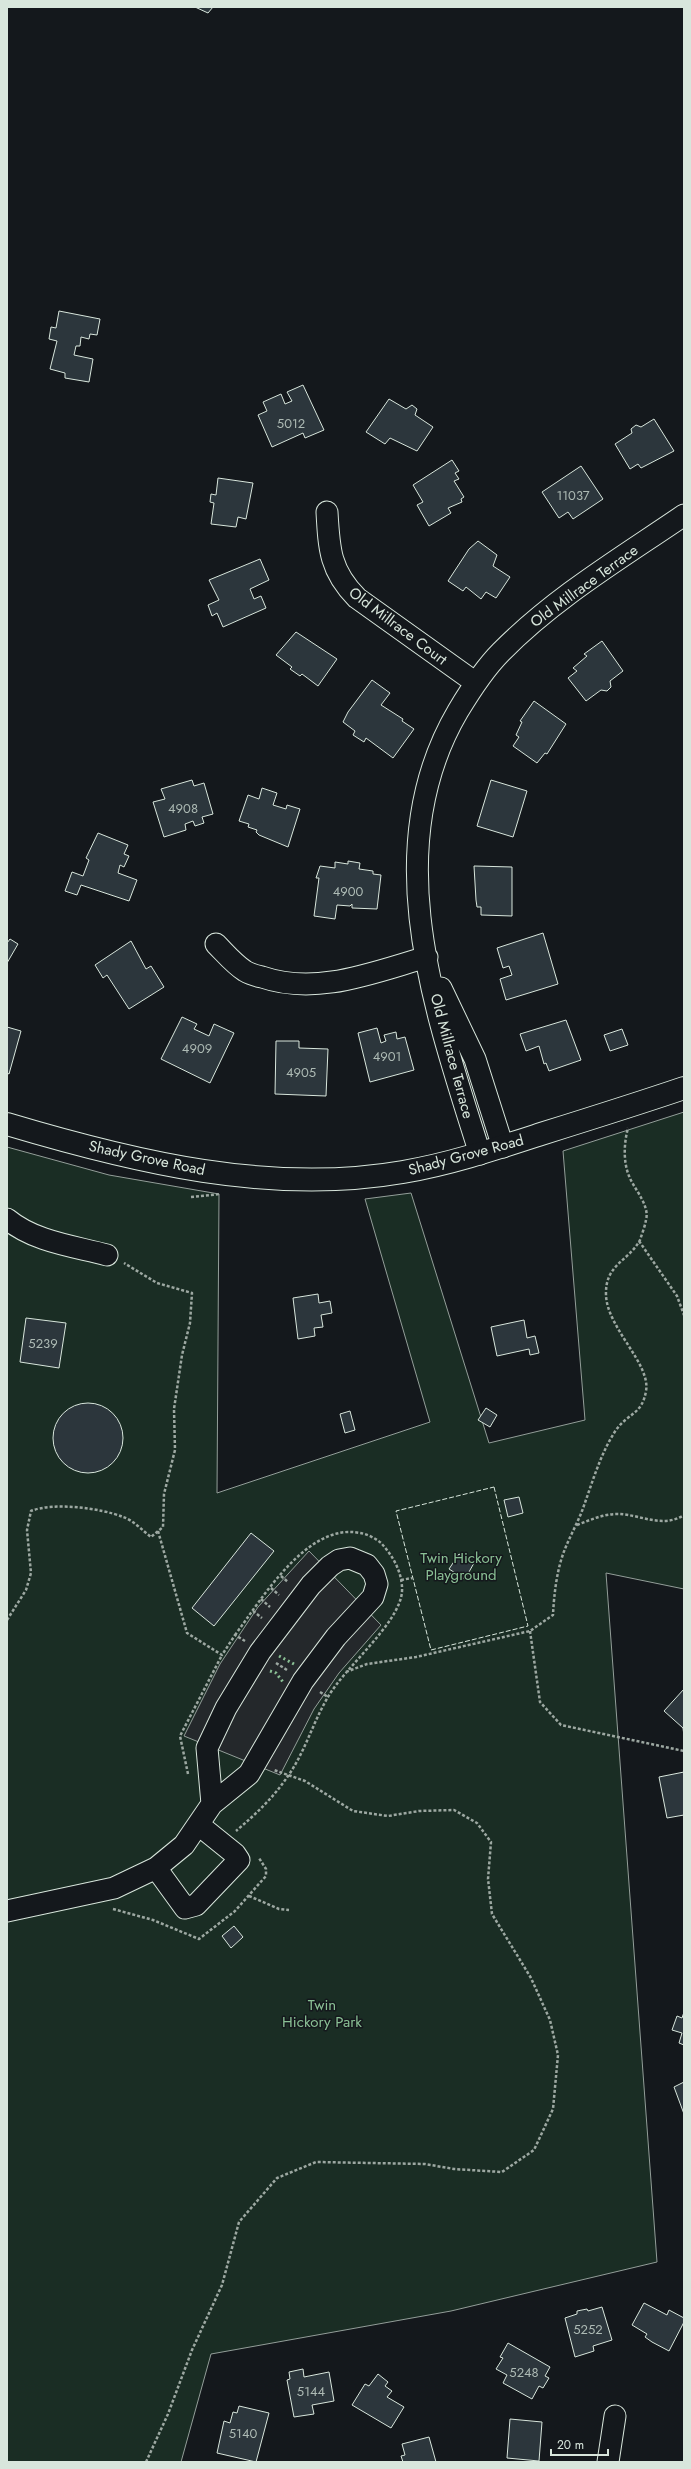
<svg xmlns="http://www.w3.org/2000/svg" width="691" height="2469" viewBox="0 0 691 2469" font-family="Jost,sans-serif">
  <rect width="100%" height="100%" fill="#14181c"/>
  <path fill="#1a2d24" stroke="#939e99" d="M684 1112V1589L606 1573 657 2262 451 2311 211 2354 181 2462H7V1147L109 1175 219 1194 217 1493 430 1422 365 1199 411 1193 489 1443 585 1420 563 1151Z"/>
  <path fill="#24282b" stroke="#939e99" d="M309 1551 381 1625 339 1673 314 1709 280 1775 184 1736 220 1664 258 1607Z"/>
  <path fill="#2c363c" stroke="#d8e6dc" d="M195 7H213L208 13Z
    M59 311 100 319 97 335 90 334 89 339 81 337 80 346H76L74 355 93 359 89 382 65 378V373L50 369 57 341 49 339 51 327 56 328Z
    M303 385 324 430 305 438 303 433 272 447 258 415 267 411 263 402 281 394 285 404 292 401 287 392Z
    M389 399 406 409 412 405 417 409 415 415 433 427 417 451 390 438 385 444 366 432Z
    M654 419 674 451 641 468 638 464 630 469 615 444 632 433 631 429 636 425 641 427Z
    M452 460 459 471 455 473 459 479 454 481 464 497 461 499 462 502 448 508 451 513 429 526 417 505 423 502 413 485Z
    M581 466 603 499 573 519 568 512 559 518 542 492Z
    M218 478 253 483 246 519 238 517 236 527 211 524 214 503 210 502 211 494 216 495Z
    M478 541 497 555 493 566 510 577 496 598 486 592 481 599 466 587 463 591 448 581 469 549Z
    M260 559 269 580 250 589 254 599 261 596 266 608 223 627 217 613 212 616 208 605 219 600 209 580Z
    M296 632 337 659 318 686 302 674 300 676 290 669 292 667 276 655Z
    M602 641 623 671 610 681 611 687 607 691 601 690 586 701 568 678 577 671 573 668 587 656 584 654Z
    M372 680 390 693 381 705 403 719 402 721 414 729 393 758 366 738 364 742 353 735 355 731 343 722 348 712Z
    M534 701 566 724 547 754 545 753 537 763 513 746 519 737 516 735 522 722 520 721Z
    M192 780 194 786 204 783 213 814 202 817 204 823 195 826 193 821 185 824 186 830 164 837 153 802 165 799 161 789Z
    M491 780 527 791 513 837 477 826Z
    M262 788 277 793 273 805 286 809 287 805 300 809 288 847 259 835 256 832 257 830 248 827 249 824 239 821 248 795 259 799Z
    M98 833 128 845 124 854 129 856 124 867 120 865 118 873 137 880 129 901 81 885 77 895 65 891 72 872 83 876 89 860 86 858Z
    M348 861 360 863 359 869 373 871V874L381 875 377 909 352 908V904L350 906 337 905 335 919 314 916 319 878H316L320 866 335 868V862L348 864Z
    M474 866 512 867V916L481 915V907H477L476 900Z
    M543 933 558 984 506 1000 500 979 512 975 509 966 503 968 497 948Z
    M10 939 18 944 7 963V943Z
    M131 941 146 969 151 966 164 987 129 1009 107 975 103 978 95 965Z
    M182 1017 197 1024 194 1029 209 1036 214 1024 234 1033 210 1083 161 1059Z
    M566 1020 581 1060 549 1071 546 1063 544 1064 539 1046 526 1051 520 1034Z
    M7 1027 21 1031 9 1074 7 1073Z
    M377 1028 381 1043 386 1041 384 1035 396 1032 397 1039 405 1037 414 1070 370 1082 358 1033Z
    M622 1029 628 1045 610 1051 604 1035Z
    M276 1041H299V1048L328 1049 326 1096 275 1094Z
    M318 1294 319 1303 330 1301 332 1313 321 1315 323 1327 314 1328 315 1336 298 1339 293 1298Z
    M26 1318 66 1323 59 1368 20 1362Z
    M524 1320 527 1338 535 1336 539 1353 530 1355 529 1349 497 1356 491 1327Z
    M53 1438a35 35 0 1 1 70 0a35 35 0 1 1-70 0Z
    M486 1408 497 1415 490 1427 478 1420Z
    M350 1411 355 1430 345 1433 340 1414Z
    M519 1497 523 1513 508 1517 504 1500Z
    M251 1533 274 1551 214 1626 192 1608Z
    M459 1554 474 1563 465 1579 449 1569Z
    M684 1689V1736L683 1728 664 1711Z
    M684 1772V1815L667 1818 659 1777Z
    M234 1926 243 1937 231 1948 222 1936Z
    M684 2012V2045L679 2043 682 2033 672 2030 677 2016 682 2018Z
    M684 2082V2114L674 2087Z
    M644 2303 667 2315 669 2310 684 2318V2322L669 2351 652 2342 645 2337 647 2334 632 2325Z
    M602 2307 612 2340 593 2346 594 2351 575 2357 565 2318 577 2314V2311L587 2309 588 2311Z
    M508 2343 550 2367 545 2376 549 2378 543 2388 539 2386 532 2399 503 2383 507 2375 496 2369 503 2358 500 2357Z
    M303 2369 304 2377 329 2372 334 2401 312 2405 314 2414 294 2417 287 2380 290 2379 289 2372Z
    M378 2374 388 2382 385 2386 392 2391 387 2397 404 2407 391 2428 352 2405 365 2384 369 2386Z
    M239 2406 269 2413 256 2462 217 2453 224 2421 230 2423 233 2412 237 2413Z
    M510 2419 542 2422 539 2461 507 2458Z
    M429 2437 436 2462H403L401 2456 405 2455 402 2444Z"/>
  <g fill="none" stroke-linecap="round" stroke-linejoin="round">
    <g stroke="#d8e6dc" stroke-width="23">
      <path id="minor" d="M327 512C329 549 330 571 357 598L476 683
        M216 944C225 953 234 964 245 971 250 974 257 976 262 977 317 996 374 972 427 957
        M441 988 475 1059 503 1147
        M480 1154C436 1013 376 850 458 711 470 691 484 669 501 652 554 598 621 558 684 515
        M7 1219C35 1242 73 1246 107 1255
        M156 1868 185 1908 196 1905 239 1860 235 1854 199 1825
        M7 1911 114 1888 156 1868 184 1845 212 1804 249 1774 303 1681 336 1637 373 1597 377 1584 374 1574 367 1565 350 1558 339 1560 330 1566 311 1585 260 1652 226 1708 207 1748 212 1804
        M608 2462 615 2416"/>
    </g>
    <g stroke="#d8e6dc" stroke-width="24">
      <path id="major" d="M7 1124C134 1162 271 1195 403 1172 450 1164 495 1149 541 1134 589 1119 637 1104 684 1088"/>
    </g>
    <path stroke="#9da8a2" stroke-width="2.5" stroke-dasharray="3 2" stroke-linecap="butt" d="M191 1197 220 1194
      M639 1241 677 1296 684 1315
      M577 1525C590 1520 603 1514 617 1514 640 1514 662 1529 684 1515
      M158 1531 187 1633 222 1655 235 1635 245 1641
      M281 1576 288 1582
      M401 1580 412 1578
      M271 1588 279 1595
      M261 1599 270 1607
      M253 1611 262 1618
      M7 1620 26 1590 31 1573 27 1530 31 1511C53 1502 101 1508 123 1517 133 1520 143 1531 151 1537L163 1527 164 1494 175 1450 174 1409 182 1355 190 1323 192 1293 157 1283 124 1263
      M530 1631 540 1702 561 1725 684 1751
      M235 1635C262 1599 307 1522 360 1533 367 1534 375 1538 381 1543 393 1556 403 1573 402 1592 399 1624 345 1667 328 1697 313 1722 305 1752 288 1776 273 1798 257 1813 236 1831
      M276 1663 287 1670
      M346 1672 367 1664 416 1657 530 1631 553 1615C554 1594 557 1568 565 1549 570 1536 577 1524 582 1511 592 1484 600 1454 616 1430 628 1413 642 1415 646 1391 651 1364 607 1328 606 1295 605 1264 628 1262 640 1240 642 1234 645 1226 646 1220 650 1205 634 1189 629 1176 623 1161 624 1143 628 1128
      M320 1692 328 1697
      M188 1774 180 1736 222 1655
      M249 1896 279 1909 289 1910
      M113 1909 153 1920 199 1939 235 1911 266 1876V1869L259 1858
      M146 2462 168 2414 192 2350 222 2285 239 2222 277 2178 316 2162 425 2164 454 2169 502 2172 534 2150 553 2109 558 2055 550 2020 531 1978 492 1914 488 1879 491 1842 477 1823 454 1810 419 1811 388 1816 353 1811 305 1781 274 1770"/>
    <use href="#minor" stroke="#14181c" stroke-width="21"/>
    <use href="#major" stroke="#14181c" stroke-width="22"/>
    <path stroke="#8ac095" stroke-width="3" stroke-dasharray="2 3" stroke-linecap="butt" d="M279 1656 294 1664
      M270 1671 276 1673 283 1682"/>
    <path stroke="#d8e6dc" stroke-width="1" stroke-dasharray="5 2" stroke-linecap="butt" d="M494 1487 528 1626 431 1650 396 1511Z"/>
  </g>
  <g text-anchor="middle" stroke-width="3" stroke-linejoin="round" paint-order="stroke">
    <g font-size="13" fill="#adbab4">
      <text x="291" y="428">5012</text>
      <text x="573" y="500">11037</text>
      <text x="183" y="813">4908</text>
      <text x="348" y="896">4900</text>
      <text x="197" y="1053">4909</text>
      <text x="387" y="1061">4901</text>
      <text x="301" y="1077">4905</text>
      <text x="43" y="1348">5239</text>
      <text x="588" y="2334">5252</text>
      <text x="524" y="2377">5248</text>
      <text x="311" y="2396">5144</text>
      <text x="243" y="2438">5140</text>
    </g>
    <g font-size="15" fill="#d8e6dc" stroke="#14181c">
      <text transform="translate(584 586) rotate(-36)" y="5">Old Millrace Terrace</text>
      <text transform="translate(398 626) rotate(37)" y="5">Old Millrace Court</text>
      <text transform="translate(452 1056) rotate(75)" y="5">Old Millrace Terrace</text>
      <text transform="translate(466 1155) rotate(-15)" y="5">Shady Grove Road</text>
      <text transform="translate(147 1158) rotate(12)" y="5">Shady Grove Road</text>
    </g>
    <g font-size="15" fill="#8ac095" stroke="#14181c">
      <text x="461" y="1563">Twin Hickory<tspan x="461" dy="17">Playground</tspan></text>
      <text x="322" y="2010">Twin<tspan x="322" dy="17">Hickory Park</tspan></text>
    </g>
  </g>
  <rect width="691" height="2469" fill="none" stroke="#d8e6dc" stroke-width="16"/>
  <path d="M551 2449v6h57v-6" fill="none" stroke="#d8e6dc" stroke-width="2"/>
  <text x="557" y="2449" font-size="12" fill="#d8e6dc" stroke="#14181c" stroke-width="3" paint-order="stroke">20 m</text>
</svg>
